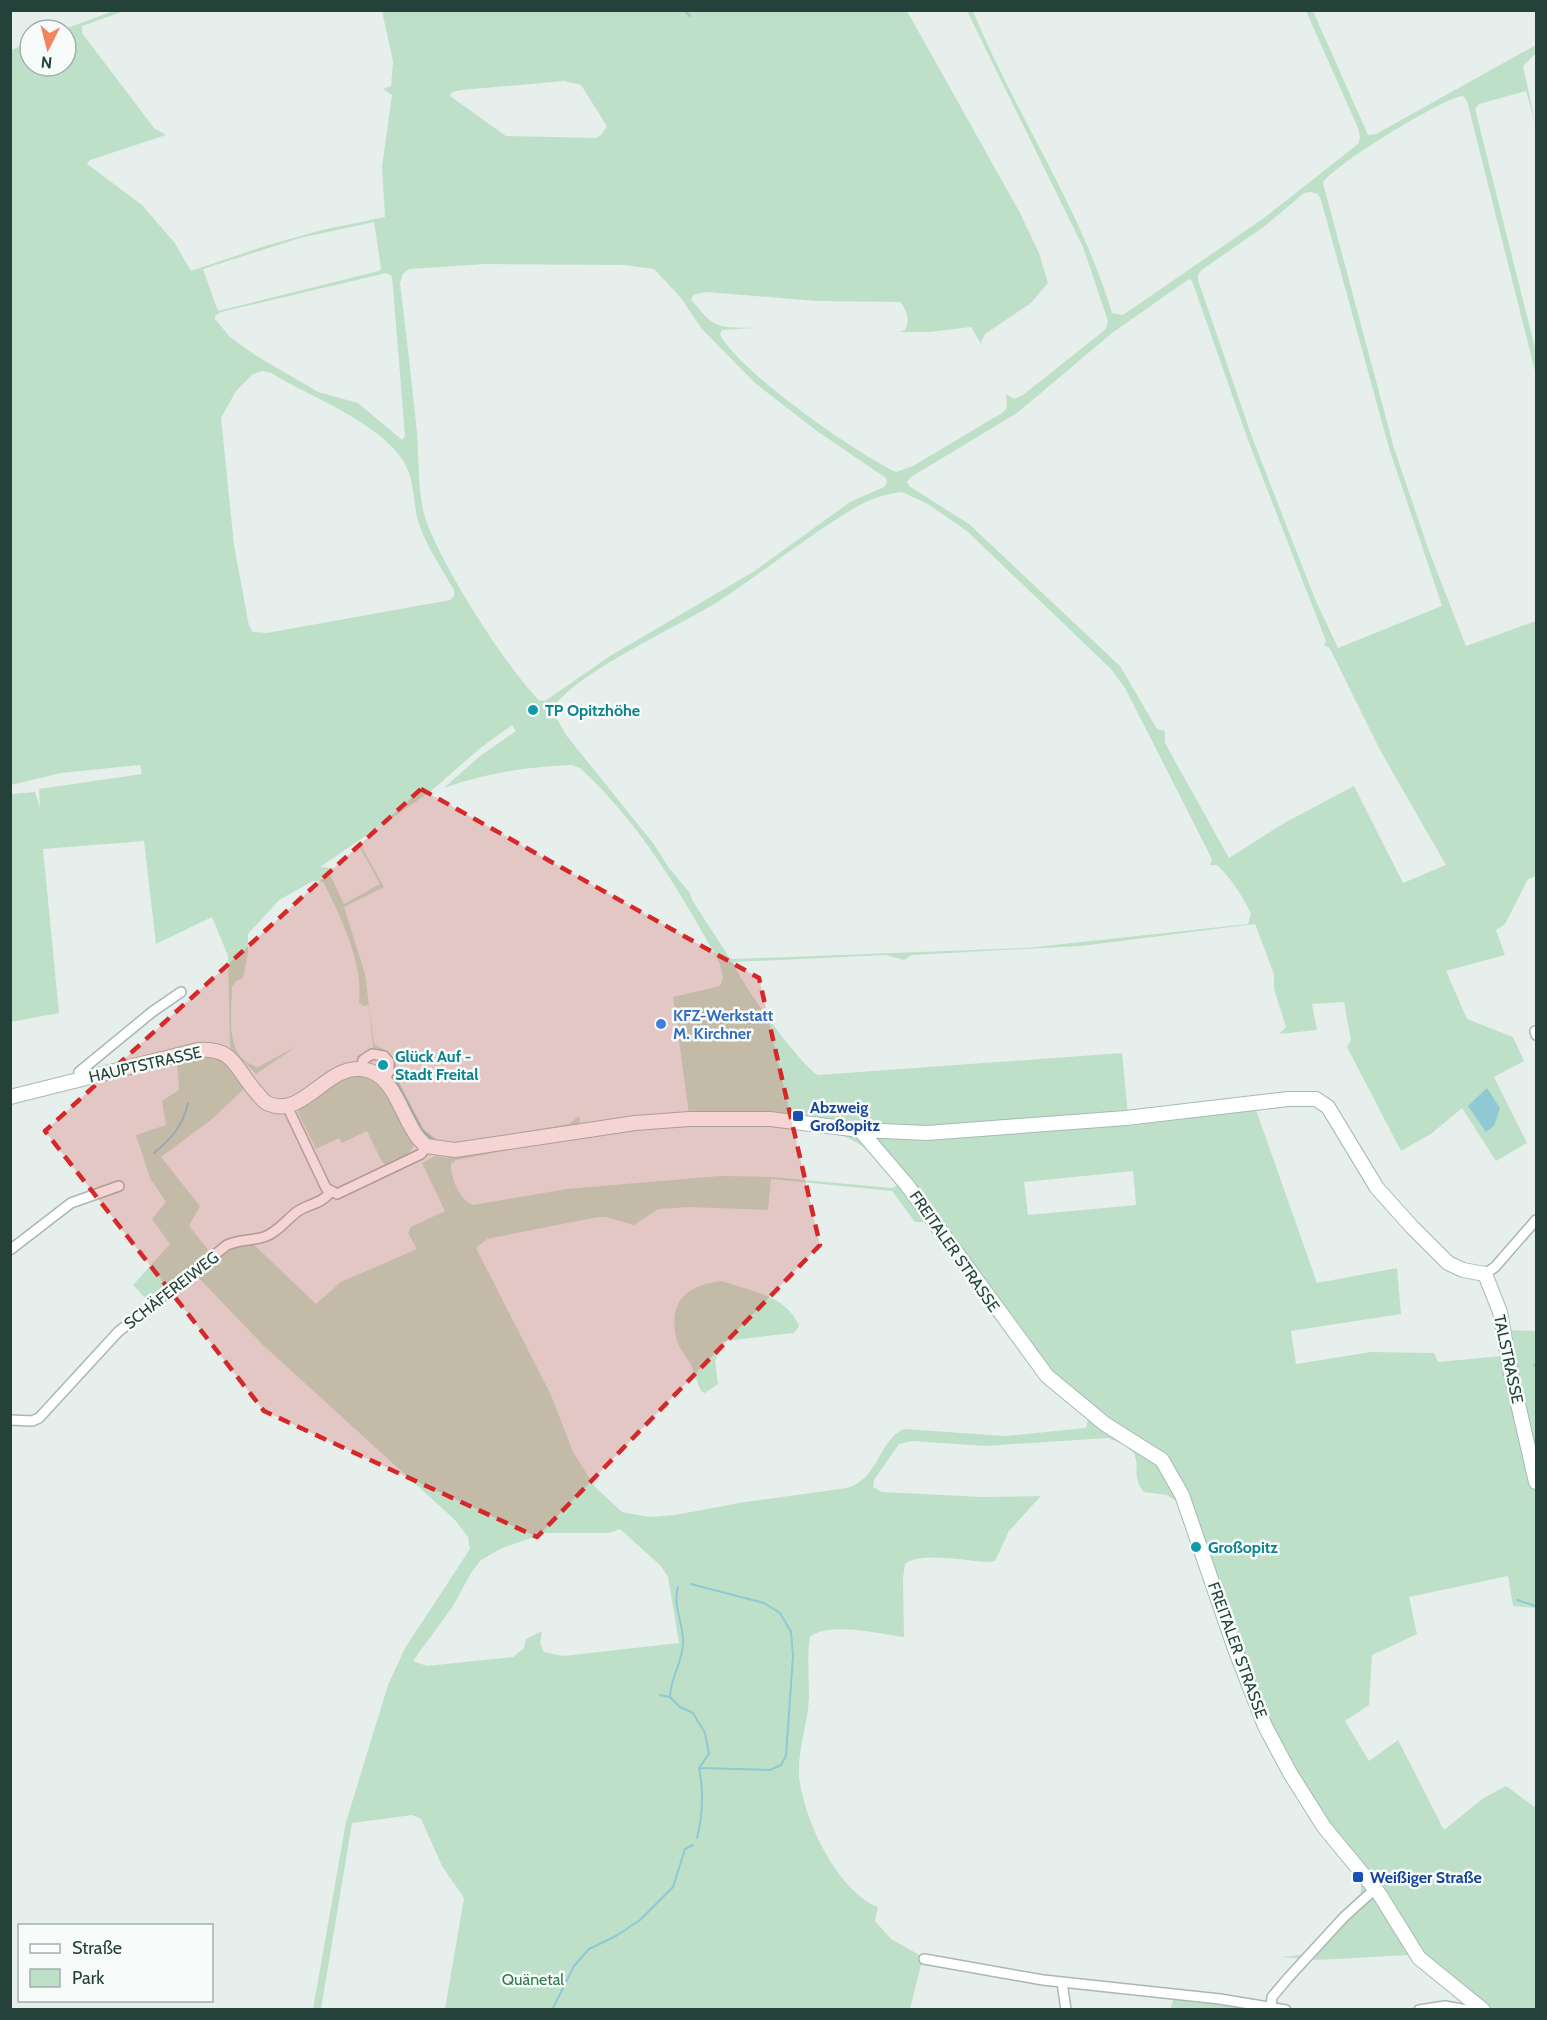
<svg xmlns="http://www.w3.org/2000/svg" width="1547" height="2020" viewBox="0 0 1547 2020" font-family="Cabin,sans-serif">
  <rect width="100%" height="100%" fill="#e6efeb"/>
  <path fill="#bfe0c8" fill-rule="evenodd" d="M113 11H125L82 26V33L154 128 166 135 90 160 87 164 142 205 174 242 191 271 265 246 322 230 385 217 382 167 392 95 383 89 391 86 393 61 382 11H907L1019 211 1039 253 1048 283 1031 303 985 334 981 342 983 347 971 327 929 332H899L905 330C910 321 907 309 900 302L817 301 706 292 693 295 691 300C716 329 715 327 753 328L722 330 720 334C738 371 857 454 896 472L913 466 1002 413 1007 408 1006 394 1014 399 1023 395 1106 329 1108 321 1083 247 967 11H973C1015 114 1080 206 1112 313L1123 315 1264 218 1358 144 1360 137 1358 128 1306 11H1313L1368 135 1376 134 1536 45V53L1523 66 1536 126 1526 91 1479 104 1475 109 1536 352V375L1467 101 1463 96C1446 96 1330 167 1323 183L1394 448 1429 551 1466 646 1536 621V876L1528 879 1505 924 1496 930 1505 955 1446 971 1467 1019 1513 1037 1524 1061 1494 1077 1527 1143 1496 1161 1462 1108 1431 1134 1401 1151 1347 1047 1351 1040 1344 1002 1312 1004 1317 1030 1279 1034 1286 1027 1274 989V974L1255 924 1081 946 912 955 904 960 886 955 733 962C739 981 801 1066 818 1075L1122 1053 1129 1126 1190 1118 1193 1114 1255 1107 1317 1283 1397 1268 1401 1314 1291 1331 1296 1364 1371 1352 1434 1353 1438 1362 1502 1356 1508 1330 1536 1331V1608L1513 1606 1508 1576 1409 1597 1417 1634 1372 1655 1369 1705 1345 1721 1369 1761 1398 1740 1444 1830 1482 1799 1506 1786 1536 1808V2009H1476L1441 1984 1408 1955 1318 1960 1281 1957 1301 1955 1311 1947 1361 1893V1881L1321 1831 1277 1763 1251 1706 1178 1502 1167 1495 1144 1492C1125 1468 1155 1453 1107 1438L985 1446 912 1441 899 1444 874 1480 873 1487 882 1492 982 1497 1041 1496 1009 1531 995 1561 988 1562C967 1561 920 1551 905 1564L903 1578 904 1637C881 1634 827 1621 810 1637 807 1657 809 1677 809 1697 808 1723 798 1748 799 1774 802 1817 837 1891 878 1907L875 1921 891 1939 923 1957 910 2009H445L464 1898 442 1866 421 1819 412 1815 352 1823 321 2009H313L346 1822 388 1685 405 1648 470 1549 468 1537 455 1520 263 1345 197 1276 236 1246 251 1242 316 1304 341 1282 417 1249 408 1233 411 1227 445 1211 422 1163 435 1156 448 1158 450 1148 424 1138 391 1083C398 1065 394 1051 373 1048L369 1005 363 1006 359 1002C364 965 340 914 323 882L313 881 279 900 248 934V952L243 978 236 981 232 987C232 1014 223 1058 258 1067L297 1046 256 1074 230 1047 228 956 212 917 156 944 144 841 43 849 59 1013 11 1022V794L35 792 40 808 39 789 142 774 140 765 61 773 11 785V50L30 43V66H66V30H62ZM564 81 581 85 607 126 602 134 596 138 506 136 450 96 452 92 461 90ZM1311 192 1318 194 1321 200 1389 448 1442 606 1338 648 1315 599 1252 437 1198 280V274L1203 269 1265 226 1304 193ZM374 222 381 268 379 271 218 311 203 269 300 238ZM485 264 624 265 654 269 681 298 701 328 755 383 817 431 886 478 887 483 884 487 850 502 753 572 610 656 545 701 539 700C507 669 433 553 423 510 418 485 419 459 417 433 412 383 406 333 400 283L403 274 409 269ZM386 273 392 276 405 436 402 440 358 403 318 392 255 355 230 337 215 319V316L221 312ZM1189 279 1192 281 1248 440 1326 641 1324 646 1329 647 1381 752 1446 865 1403 883 1354 786 1286 822 1229 858 1165 743V731L1157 729 1120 666 969 524 909 486 907 482 911 477 1017 413 1112 333ZM262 371 271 373C310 397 385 424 406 466 415 484 413 506 419 524 427 547 442 569 454 590V596L450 600 267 633 253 632 249 626 234 545 221 418 236 391 253 374ZM902 492 928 504 967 531 1111 669 1125 688 1212 859 1210 865H1217C1231 878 1244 898 1251 914L1248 924 1026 948 732 959 729 957 692 900 690 893 669 868 653 843 566 735 552 710C572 674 680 626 719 601 766 570 810 534 858 506 872 498 886 494 902 492ZM512 725 516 731 480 756 444 788C486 773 526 767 571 765L580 768C639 822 682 894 720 964L723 978 720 986 673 997 689 1114 580 1126 579 1116 569 1124 462 1143H442L424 1130 400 1084 395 1059 390 1053 374 1044 365 974 344 907 384 887 362 847 360 848 380 884 344 904 330 875 334 868 320 867 430 792 479 749ZM689 1124C732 1125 814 1121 852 1140 867 1147 889 1171 898 1185L892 1188 772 1177 719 1176 567 1189 473 1205C459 1199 451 1179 451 1164L456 1160 579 1137ZM1133 1171 1136 1205 1028 1215 1024 1182ZM771 1179 892 1191 915 1222H926L931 1226 1040 1376 1088 1420 1086 1428 1005 1436 904 1429C879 1439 879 1479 847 1488L745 1502 675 1515 650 1517 622 1512 595 1487 573 1452 551 1395 476 1248 487 1239 598 1217H606L634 1225 658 1209 689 1207 768 1210ZM620 1529 661 1566 668 1577 679 1643 563 1656 544 1652 540 1643 542 1631 526 1639 524 1648 513 1657 427 1666 413 1661 453 1606 471 1573 481 1560 502 1548 545 1533H609Z
    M200 1057 221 1059 246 1087 211 1120 161 1157 200 1206 189 1226 210 1252 171 1286 147 1300 133 1285 170 1244 152 1219 166 1202 150 1178 136 1135 166 1125 162 1101 179 1090 177 1062Z
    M356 1076C391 1080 402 1119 414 1146L408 1154 386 1165 382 1162 367 1131 342 1143 339 1138 316 1149 298 1113V1106L336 1081Z
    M722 1281C750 1292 786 1294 799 1326L794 1333 723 1341 715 1361 718 1384 705 1393 701 1391C697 1383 695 1373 691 1365 687 1357 680 1350 677 1341 667 1302 686 1285 722 1281Z
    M1174 1997 1266 2010H1170Z"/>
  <path fill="#8ec9d4" d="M1487 1088 1500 1108 1494 1126 1486 1132 1468 1106Z"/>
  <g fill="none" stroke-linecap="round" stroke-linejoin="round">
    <path stroke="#8ec9d4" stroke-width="2" d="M684 10 690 16
      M395 1079 422 1130 435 1141
      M154 1153C172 1138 183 1126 188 1103
      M1534 1365 1536 1366
      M691 1584 764 1603 780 1613 791 1632 793 1656 786 1756 781 1765 770 1770 699 1768
      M1517 1600 1536 1606
      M660 1695 670 1697 680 1707 693 1713 705 1733 709 1754 699 1768C704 1792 703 1814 697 1838
      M670 1697C670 1678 683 1662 683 1643 684 1623 672 1606 678 1587
      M552 2010 574 1966 589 1949 616 1936 640 1920 673 1887 685 1849 693 1845"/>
    <g stroke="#a8b8b2" stroke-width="12">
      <path id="street" d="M1535 1031 1536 1035
        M361 1069 363 1060 372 1054 384 1056 389 1062V1072L384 1079
        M83 1078 79 1072 152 1012 181 992
        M287 1106 326 1188 337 1194 421 1154 426 1146
        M10 1250 71 1203 119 1186
        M1485 1274 1495 1267 1536 1220
        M10 1420 32 1421 39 1418 118 1332 227 1245C240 1239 251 1241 264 1237 277 1233 287 1219 298 1211 309 1204 323 1203 330 1192
        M924 1959 1043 1980 1220 1999 1286 2010
        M1062 1982 1066 2010
        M1271 2007 1272 1997 1288 1978 1344 1917 1375 1889
        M1419 2010 1445 2006 1467 2010"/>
    </g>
    <g stroke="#a4bbb3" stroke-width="16">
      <path id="secondary" d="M10 1097 198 1050C234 1047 235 1068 256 1092 260 1096 263 1102 269 1104 302 1118 327 1066 360 1069 395 1071 400 1116 419 1139L426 1146 455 1150 635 1123 689 1119H770L860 1130 927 1133 1126 1118 1288 1099H1316L1328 1107 1377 1188 1412 1227 1448 1263 1463 1270 1485 1274 1500 1312 1510 1369 1536 1482
        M860 1130 907 1185 1047 1376 1105 1424 1162 1460 1182 1495 1235 1649 1265 1726 1290 1773 1324 1827 1380 1895 1419 1958 1483 2010"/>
    </g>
    <use href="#street" stroke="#fff" stroke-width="9"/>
    <use href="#secondary" stroke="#fff" stroke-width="14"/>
  </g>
  <path fill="#d62828" fill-opacity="0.2" stroke="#d62828" stroke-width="4.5" stroke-dasharray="12 8" stroke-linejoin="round" d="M421 789 759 978 820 1245 537 1537 264 1411 45 1131Z"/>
  <g fill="#0f9aa8" stroke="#f7fbf9" stroke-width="2">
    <circle cx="533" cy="710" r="6"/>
    <circle cx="383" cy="1065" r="6"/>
    <circle cx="1196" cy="1547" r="6"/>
  </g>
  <circle fill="#3f7fe0" stroke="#f7fbf9" stroke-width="2" cx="661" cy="1024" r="6"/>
  <g fill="#1a4fb4" stroke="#f7fbf9" stroke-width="2">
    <rect x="792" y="1110" width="12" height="12" rx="3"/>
    <rect x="1352" y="1871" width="12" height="12" rx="3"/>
  </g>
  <g text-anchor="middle" stroke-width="5" stroke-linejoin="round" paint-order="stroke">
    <g font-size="16" font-weight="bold" fill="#0d838f" stroke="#f7fbf9" text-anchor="start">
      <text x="545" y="716">TP Opitzhöhe</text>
      <text x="395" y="1062">Glück Auf -<tspan x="395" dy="18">Stadt Freital</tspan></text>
      <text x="1208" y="1553">Großopitz</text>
    </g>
    <g font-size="16" font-weight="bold" fill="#366cbe" stroke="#f7fbf9" text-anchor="start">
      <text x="673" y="1021">KFZ-Werkstatt<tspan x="673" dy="18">M. Kirchner</tspan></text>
    </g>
    <g font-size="16" fill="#24423a" stroke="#f7fbf9">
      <text transform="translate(145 1064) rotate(-13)" y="6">HAUPTSTRASSE</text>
      <text transform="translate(955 1251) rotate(55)" y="6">FREITALER STRASSE</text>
      <text transform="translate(171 1290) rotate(-38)" y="6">SCHÄFEREIWEG</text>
      <text transform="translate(1509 1359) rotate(78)" y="6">TALSTRASSE</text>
      <text transform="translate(1238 1650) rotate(70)" y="6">FREITALER STRASSE</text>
    </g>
    <g font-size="16" font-weight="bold" fill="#164399" stroke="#f7fbf9" text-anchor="start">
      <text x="810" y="1113">Abzweig<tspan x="810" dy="18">Großopitz</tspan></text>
      <text x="1370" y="1883">Weißiger Straße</text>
    </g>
    <g font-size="16" fill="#2d7a4b" stroke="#f7fbf9">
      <text x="533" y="1985">Quänetal</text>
    </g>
  </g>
  <rect width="1547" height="2020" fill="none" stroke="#24423a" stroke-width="24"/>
  <rect x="18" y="1924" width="195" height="78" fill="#f7fbf9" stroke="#a3b1ad" stroke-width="1.5"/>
  <rect x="30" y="1944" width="30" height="9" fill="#ffffff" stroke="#a3b1ad" stroke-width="1.5"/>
  <text x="72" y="1954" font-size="18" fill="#24423a">Straße</text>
  <rect x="30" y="1969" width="30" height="18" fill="#bfe0c8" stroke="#a3b1ad" stroke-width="1.5"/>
  <text x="72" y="1984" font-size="18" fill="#24423a">Park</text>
  <g transform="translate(48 48) rotate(186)"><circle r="28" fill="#f7fbf9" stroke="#a3b1ad" stroke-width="1.5"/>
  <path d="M0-4.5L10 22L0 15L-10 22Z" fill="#f4845f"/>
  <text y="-9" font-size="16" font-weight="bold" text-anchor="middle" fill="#24423a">N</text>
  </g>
</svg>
